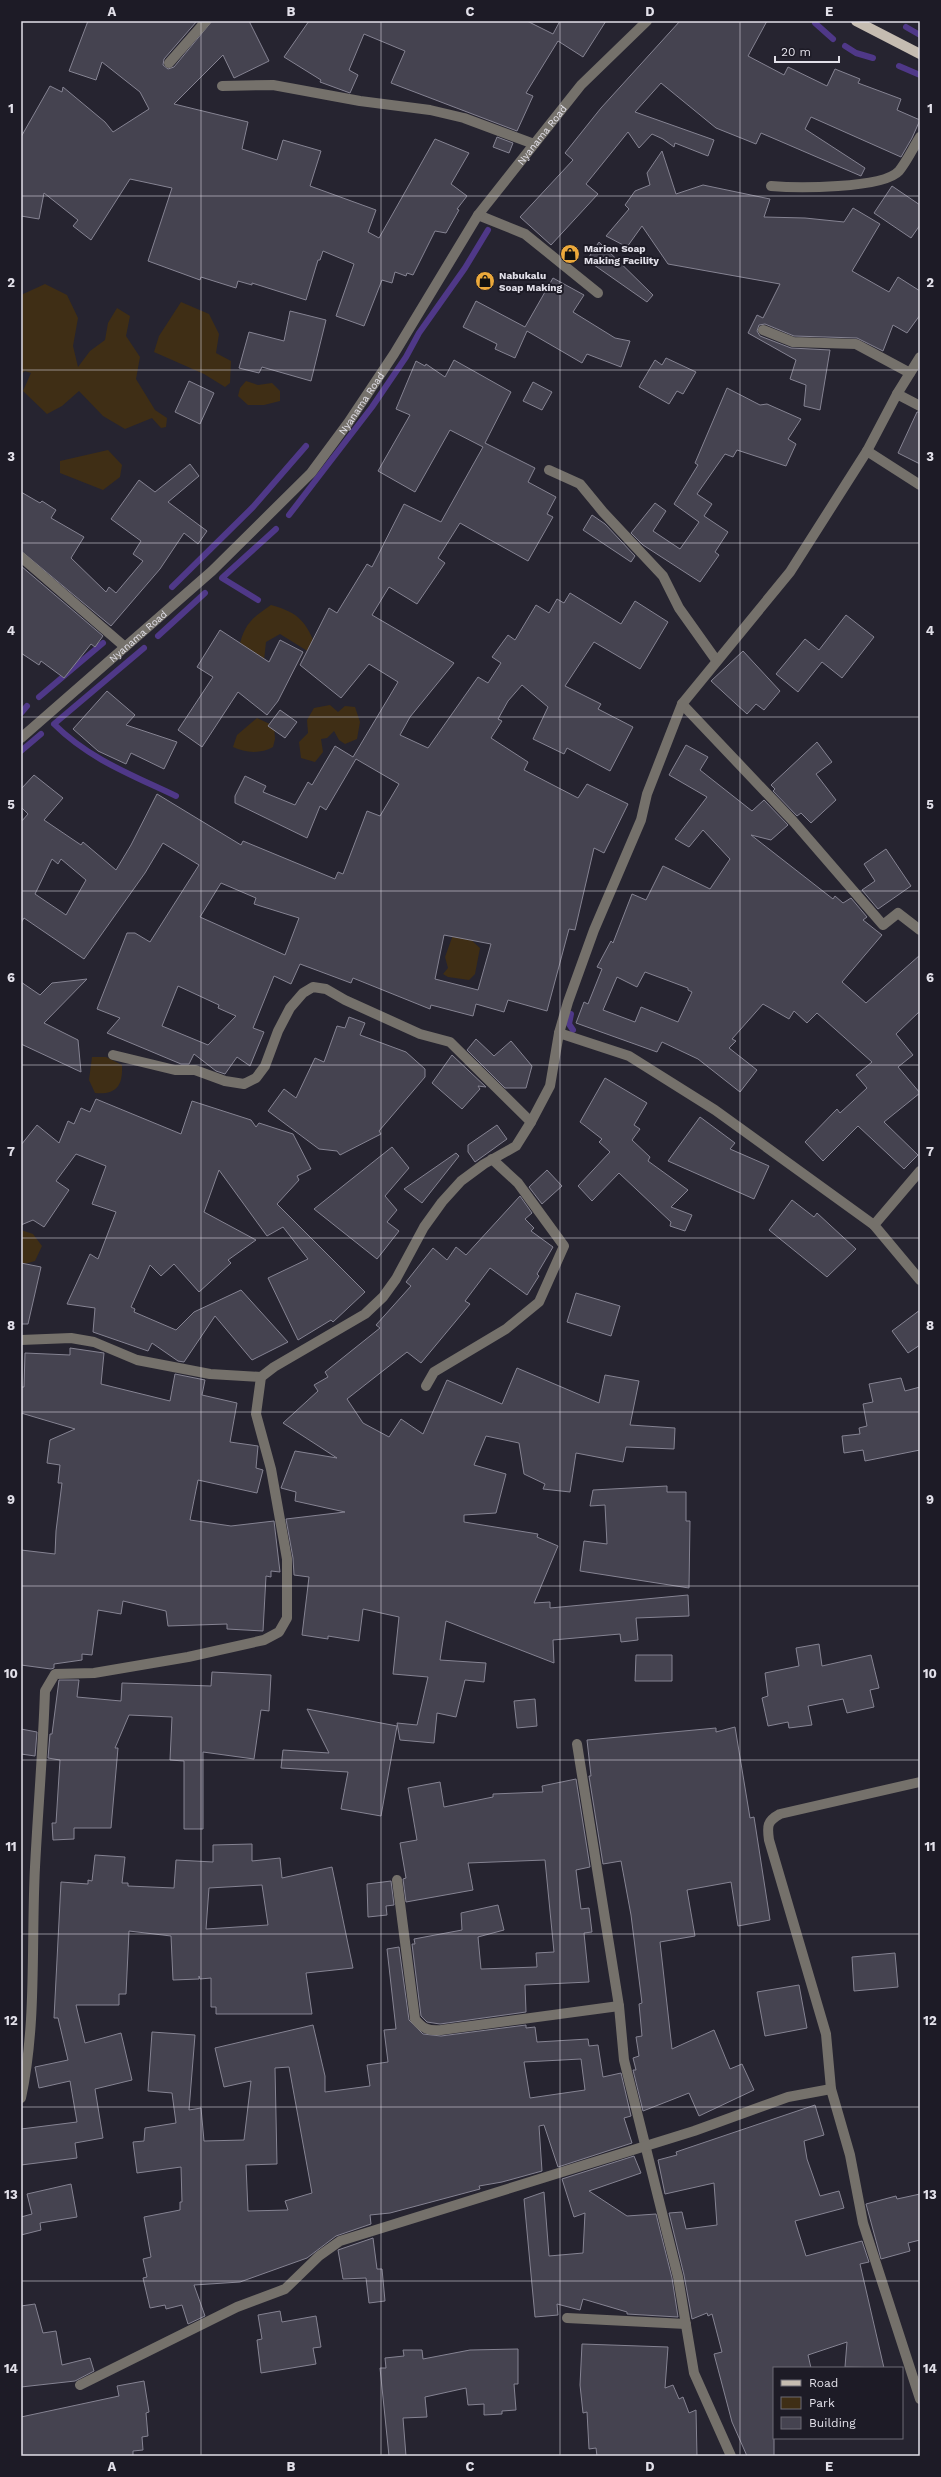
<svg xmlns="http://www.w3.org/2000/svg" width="941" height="2477" viewBox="0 0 941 2477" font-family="'Work Sans',sans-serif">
  <rect width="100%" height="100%" fill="#262430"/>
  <path fill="#3f2e15" d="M45 284 67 295 78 318 73 346 78 367 90 351 105 340 108 323 117 308 130 316 126 336 140 357 136 379 155 410 167 418 166 427 161 428 152 418 125 429 103 416 79 391 62 406 47 414 23 391 31 373 25 371 21 374V295Z
    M181 302 209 314 219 334 216 353 231 361 230 383 225 387 204 374 154 352 159 336Z
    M246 381 258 385 272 383 280 391V401L264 405H248L238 396 240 388Z
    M108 450 122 465 120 477 103 490 60 473V461Z
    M271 605C300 613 306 622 317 649L309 652 280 634 266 642 264 660 239 648C244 624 252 618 271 605Z
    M330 705 338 712 345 706 355 707 360 722 357 739 345 744 339 740 334 731 327 738 321 739 323 752 315 762 301 758 299 742 308 733 307 720 314 708Z
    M257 718 274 726 275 739 273 747C261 754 245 753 233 747L237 735Z
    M453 935 469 938 480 948 475 974 469 980 448 977 443 974 448 968 445 957Z
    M92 1057H106L122 1065C123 1085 117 1095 95 1093L89 1080Z
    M21 1230 33 1234 42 1246 35 1261 21 1265Z"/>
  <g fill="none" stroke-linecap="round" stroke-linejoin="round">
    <path stroke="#4f3888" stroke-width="6" d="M815 23 833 39
      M906 27 920 35
      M845 46 856 53 873 58
      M899 66 920 75
      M289 515 372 407 406 357 419 333 465 268 488 230
      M172 587 253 507 306 446
      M258 600 222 578 276 529
      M158 636 205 593
      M144 648 54 724C89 759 132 775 176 796
      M39 697 103 643
      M21 713 27 706
      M21 751 41 734
      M571 1014 569 1024 573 1030"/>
  </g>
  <path fill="#454350" stroke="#858392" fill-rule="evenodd" d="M88 21H197L164 59 163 65 168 69 174 67 212 21H249L269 61 234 78 223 55 174 104 248 122 242 149 277 160 283 140 321 151 310 186 376 210 368 232 379 238 435 139 469 153 451 184 467 196 457 209 459 210 446 233 435 231 413 275 407 273 406 276 395 272 392 283 382 280 364 326 336 316 354 264 323 251 320 260H318L306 300 252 283V285L238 281 236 288 201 277 200 280 148 261 172 188 130 179 91 240 73 226 78 220 44 193 39 219 21 216V137L50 86 62 92 63 87 105 122 113 132 149 109 140 92 102 62 96 80 69 71Z
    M309 21H527L553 34 560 21H606L583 57 558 41 526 93 533 96 517 131 391 83 405 51 364 34 349 70 358 75 350 93 320 82 321 80 284 57Z
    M680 21H767L748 56 784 75 788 67 827 86 835 69 860 79 858 83 901 99 897 110 920 120 912 138 901 157 811 117 805 129 865 168 861 176 761 133 756 144 716 128 661 83 635 112 714 140 708 156 675 143 674 147 663 139 652 134 639 148 628 132 586 184 598 194 551 245 520 217 573 160 565 153 601 108Z
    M497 137 513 143 509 153 493 147Z
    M662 151 676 194 703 185 770 199 764 217 805 218 844 222 853 208 880 224 852 271 889 292 898 277 920 291V315L907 333 893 325 883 351 857 338 794 336 765 324 759 325 757 331 760 336 791 348 830 350 820 410 804 406 806 385 790 379 796 360 748 333 757 315 763 318 780 284 668 264 642 226 627 247 606 236 629 209 625 205 635 191 650 185 647 173Z
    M892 186 920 205V225L911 238 874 213Z
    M599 242 653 295 647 302 587 260Z
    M553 278 584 295 573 312 615 338 630 341 621 367 587 354 582 363 527 331 515 358 495 349 497 344 463 327 476 301 525 327Z
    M290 311 326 320 311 381 262 367 259 373 239 368 249 332 284 341Z
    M666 358 696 372 683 394 677 391 669 404 639 387 655 360 662 365Z
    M454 360 511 392 485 443 535 468 528 482 556 497 547 514 553 517 528 561 460 523 438 558 445 563 417 604 389 587 372 615 454 663 410 717 400 735 428 748 478 677 488 683 501 663 492 657 508 635 515 640 536 605 549 613 557 599 564 603 570 593 621 624 635 601 668 622 640 669 594 642 565 686 601 704 598 709 633 727 610 771 567 748 564 754 533 739 548 707 522 685 508 701 498 719 502 721 491 738 528 762 524 770 578 798 587 784 628 804 604 853 594 848 575 930 569 929 547 1011 508 1000 504 1012 476 1004 473 1016 431 1005 430 1009 353 978 351 983 300 964 291 984 274 976 253 1028 264 1032 250 1066 237 1057 225 1074 216 1071 194 1054 189 1064H181L107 1033 120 1018 97 1009 127 933H135L150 942 199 865 163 843 145 873 84 959 24 918 21 923V822L28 814 21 807V789L34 775 63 798 44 820 81 845 83 842 116 870 131 845 157 794 241 845 243 841 335 879 338 872 343 874 367 811 380 816 399 784 356 759 326 810 320 806 307 838 235 803V796L245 776 266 786 263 792 295 805 308 782 312 785 335 746 353 757 398 682 369 664 341 698 300 665 329 608 337 613 367 564 372 567 404 504 441 522 483 447 450 430 415 492 378 471 410 415 396 409 416 361 425 366 426 364 445 377ZM52 859 58 864 61 859 86 880 66 915 35 894ZM221 883 256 898 254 904 299 918 285 955 200 917ZM444 935 491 944 478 990 435 979ZM178 986 219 1005 218 1008 236 1016 208 1045 162 1026Z
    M189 381 214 393 200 424 175 412Z
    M533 382 552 392 542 410 523 401Z
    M727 388 760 405 767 404 801 419 788 439 796 444 786 466 737 450 733 457 725 454 697 494 712 504 704 516 728 532 715 552 719 555 700 582 643 545 631 533 655 503 666 511 653 531 680 549 699 522 674 504 698 465 695 463Z
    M917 412H920V464L898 453Z
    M190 464 199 476 168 502 207 531 198 544 184 533 160 569 111 626 21 551V492L40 503 42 501 56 510 51 518 84 537 71 558 106 592 109 587 116 593 143 561 133 554 141 541 111 519 139 480 155 492Z
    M592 515 605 524 635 556 631 562 583 530Z
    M21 566 103 636 95 647 91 644 64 678 41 661 39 665 21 653Z
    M846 615 874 637 842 678 822 662 798 692 776 674 805 639 819 650Z
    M220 630 269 662 280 640 303 652 278 701 267 715 238 692 202 747 178 730 213 677 197 667Z
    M743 651 780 691 764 710 756 704 747 714 711 681Z
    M107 691 135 715 126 725 177 742 164 769 131 753 126 764 98 751 73 729Z
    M280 710 297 722 285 738 268 726Z
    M817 742 832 762 816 774 836 800 811 823 801 813 797 816 773 791 775 789 771 785Z
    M686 745 708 757 700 770 752 811 764 800 788 825 771 840 751 835 833 899 835 896 843 903 851 898 867 917 863 920 882 935 842 982 866 1003 920 955V1011L896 1034 913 1055 898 1067 920 1093 884 1122 918 1155 904 1169 858 1126 823 1161 805 1142 837 1109 840 1113 867 1088 856 1075 872 1062 817 1013 807 1023 794 1011 789 1019 763 1004 732 1039 736 1041 729 1048 757 1070 740 1092 698 1059 662 1042 657 1052 576 1023 584 1002 588 1004 602 969 597 967 611 941 613 943 632 894 646 900 663 866 710 889 730 859 703 830 689 847 675 839 707 797 669 775ZM645 972 688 988V990L692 992 678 1022 641 1007 635 1022 603 1010 617 977 637 987Z
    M886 849 911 886 878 909 862 890 875 881 864 864Z
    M87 979 44 1023 78 1040 81 1072 21 1044V982L40 995 52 983Z
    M349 1017 365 1023 360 1035 406 1052 425 1069V1077L379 1131 381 1134 340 1155 337 1151 319 1149 268 1111 284 1089 296 1098 315 1058 324 1062 337 1026 345 1028Z
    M476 1039 494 1056 511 1041 532 1066 526 1088H505L467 1050Z
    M452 1055 486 1087 478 1086 480 1089 462 1109 432 1083Z
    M605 1078 647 1103 634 1125 640 1129 632 1140 650 1157 648 1161 688 1190 671 1207 692 1215 685 1231 670 1226 671 1222 619 1173 592 1201 578 1186 610 1152 599 1142 602 1139 580 1122Z
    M96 1099 181 1134 192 1101 251 1120 256 1127 259 1123 293 1134 311 1169 297 1176 299 1180 277 1204 365 1292 333 1322 331 1320 298 1340 268 1278 308 1259 283 1227 267 1236 219 1170 204 1212 256 1240 228 1260 231 1263 199 1292 174 1264 161 1276 150 1265 131 1307 135 1309 134 1312 176 1330 194 1312 241 1290 288 1342 252 1360 215 1316 184 1362 178 1361 152 1343 148 1351 93 1332 95 1308 67 1304 90 1254 98 1259 116 1212 92 1204 106 1166 76 1154 56 1181 69 1190 44 1227 33 1220 21 1225V1145L37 1125 59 1143 68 1121 74 1124 81 1108 90 1112Z
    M700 1117 735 1143 730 1149 769 1166 754 1199 668 1161Z
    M497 1125 507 1139 475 1162 468 1152V1145Z
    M392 1147 409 1168 385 1196 397 1210 387 1222 399 1231 377 1259 314 1209Z
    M456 1153 459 1156 422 1203 404 1189Z
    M547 1170 562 1186 542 1204 529 1187Z
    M520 1196 532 1213 525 1219 534 1228 531 1231 553 1247 537 1274 539 1276 527 1295 490 1268 465 1301 470 1304 421 1363 407 1352 347 1399 363 1423 389 1437 401 1419 423 1434 447 1380 502 1404 517 1368 599 1403 605 1375 639 1381 630 1425 675 1428 674 1449 626 1447 623 1462 576 1453 570 1492 543 1489 545 1484 524 1474 519 1443 486 1436 474 1465 506 1474 496 1513 464 1515V1522L538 1534 537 1537 558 1546 534 1603 550 1602V1608L688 1595 689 1616 636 1618 638 1640 621 1642 620 1634 553 1640 554 1663 446 1621 440 1660 486 1663 484 1682 465 1680 456 1717 437 1713 434 1743 400 1740 397 1723 417 1725 428 1677 393 1674 399 1617 363 1609 359 1641 328 1636V1639L302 1635 309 1577 294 1575 293 1558 286 1519 345 1512 295 1501 296 1492 281 1488 295 1451 337 1458 283 1423 318 1391 314 1385 328 1377 325 1372 380 1328 376 1325 411 1286 406 1282 433 1248 447 1260 456 1247 466 1255Z
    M792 1200 814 1217 817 1213 856 1249 827 1277 769 1230Z
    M21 1263 41 1267 28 1324H21Z
    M576 1293 620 1306 611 1336 567 1322Z
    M920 1310V1345L908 1353 892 1331Z
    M70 1348 104 1353 101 1384 170 1401 175 1374 205 1380 202 1395 237 1403 230 1442 258 1446 256 1468 263 1470 257 1493 198 1480 190 1520 231 1526 274 1521 280 1572 271 1571V1577L266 1576 263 1631 227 1629V1624L168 1626 166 1611 123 1601 121 1614 98 1610 92 1655 82 1654V1660L54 1664V1668L51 1669 21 1665V1550L55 1554 56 1531 62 1483H58L60 1465 47 1463 50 1440 75 1429 21 1413V1387H24L25 1353 70 1355Z
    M901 1378 905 1391 920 1387V1450L865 1461 863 1450 844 1453 842 1436 860 1434 859 1428 867 1426 863 1404 873 1402 869 1384Z
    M667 1486V1492H686V1521H690L689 1588 580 1571 584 1541 607 1544 605 1505 590 1506 593 1490Z
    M819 1644 822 1666 871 1655 879 1688 870 1690 874 1707 847 1713 843 1699 808 1706 812 1725 789 1728 788 1722 768 1726 762 1698 768 1696 765 1673 799 1666 796 1648Z
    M636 1655H672V1681H635Z
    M212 1672 271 1675 269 1711 261 1710 254 1759 203 1752V1829H184V1761L170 1760 172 1717 129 1715 115 1748H118L111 1828H74V1839L53 1840 52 1823H56L60 1760 48 1758 50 1734H52L59 1680H79L77 1697 121 1701 122 1683 211 1686Z
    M535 1699 537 1726 517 1728 514 1701Z
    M307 1709 397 1726 381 1816 341 1809 348 1772 281 1768 283 1750 329 1753Z
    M735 1727 750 1818 754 1817 770 1920 738 1926 731 1882 687 1890 695 1936 660 1942 672 2049 714 2030 730 2069 742 2064 754 2090 699 2116 689 2093 643 2111 633 2070H636L633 2058 639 2056 636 2037 642 2036 639 2004 642 2003 631 1915 621 1861 603 1864 589 1776H591L587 1740 716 1728V1732Z
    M21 1729 37 1732 35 1756 21 1754Z
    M576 1779 590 1867 576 1870 581 1909 589 1908 592 1932 584 1933 589 1982 525 1985 526 2012 440 2024 427 2022 421 2016 412 1944H415L414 1939 462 1930 461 1913 498 1905 504 1930 478 1937 481 1969 537 1967 536 1953 554 1952 545 1860 468 1863 473 1890 406 1902 403 1879 406 1878 400 1843 417 1840 408 1788 440 1782 444 1807 493 1797V1794L543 1792 542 1786Z
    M252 1844V1861L280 1858 282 1878 332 1867 353 1968 306 1973 312 2014H216V2007H211V1978L200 1979 199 1976V1979L173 1980 171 1936 129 1931 126 1994H119V2005H76L85 2043 121 2033 132 2080 95 2089 103 2138 75 2143 77 2158 21 2165V2129L77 2122 70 2081 39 2088 35 2067 68 2060 58 2018H54L61 1882 88 1884V1880L92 1881 95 1855 125 1857 122 1883H128V1886L174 1888 176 1860 213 1862V1845ZM262 1885 268 1925 206 1929 209 1888Z
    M391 1881 394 1905 386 1906 387 1915 368 1917 367 1884Z
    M399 1947 409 2020 423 2034 441 2036 526 2025V2028L535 2027 537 2042 588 2039 589 2046 598 2045 603 2077 621 2073 631 2116 624 2118 632 2143 558 2167 544 2125 539 2126 542 2171 502 2182 479 2186 480 2189 390 2213 370 2215 371 2224 336 2236 307 2258 240 2282 194 2285 205 2316 188 2324 182 2305 166 2309 165 2305 150 2308 143 2278 147 2277 143 2259 151 2257 144 2217 180 2210V2202H182L181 2167 137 2173 133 2142 144 2141 145 2128 176 2123 172 2093 148 2091 152 2032 195 2035 189 2110 201 2108 204 2141 244 2140 251 2081 224 2087 215 2048 313 2025 325 2076V2092L370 2086 367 2065 388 2062 384 2030 396 2029 387 1949ZM581 2059 585 2090 530 2098 524 2062ZM289 2067 312 2193 285 2201 288 2210 248 2211 246 2165 277 2164 275 2068Z
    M895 1953 898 1987 854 1991 852 1957Z
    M799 1985 807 2028 765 2036 757 1992Z
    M815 2105 824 2135 804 2141 807 2159 820 2196 839 2191 844 2208 795 2221 806 2256 862 2241 869 2262 860 2264 884 2368 845 2367 847 2342 808 2355 811 2368H774V2456H747L732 2422 714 2354 722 2352 712 2314 708 2316 707 2313 692 2319 684 2275 669 2213 682 2212 686 2229 717 2225 714 2183 665 2194 658 2160 677 2155 676 2152Z
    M634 2156 641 2173 589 2191 627 2216 656 2214 672 2278 678 2317 627 2314V2312L583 2299 580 2310 557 2304 558 2315 535 2317 524 2199 544 2192 549 2256 583 2253 585 2213 574 2217 562 2179Z
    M71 2184 77 2217 40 2223 41 2230 21 2235V2217L32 2214 27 2194Z
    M920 2194V2240L908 2243 910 2251 881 2259 866 2204 896 2196 897 2199Z
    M373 2238 377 2269H382L385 2301 369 2303 366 2278 343 2279 338 2250Z
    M35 2304 43 2333 56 2331 62 2365 90 2358 94 2371 75 2381 21 2387V2306Z
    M280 2311 282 2322 316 2316 321 2347 313 2348 316 2364 261 2373 257 2340 262 2339 258 2315Z
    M582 2344 668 2347 665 2388 673 2385 679 2399 683 2397 689 2413 696 2410 697 2456H597L596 2448 589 2449 587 2412 583 2413 580 2385Z
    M518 2349V2384H514L516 2410 502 2411V2414L484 2415V2404L468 2405 466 2388 425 2397 427 2417 403 2418 406 2456H389L380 2368H386L385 2358 404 2356 403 2350H422L423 2359 470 2350Z
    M144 2381 149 2412 146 2413 148 2436 142 2437 143 2450 133 2451V2456H21V2417L119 2396 117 2386Z"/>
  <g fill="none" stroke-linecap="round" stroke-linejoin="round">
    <g stroke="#75716b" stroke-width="10">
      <path d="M169 63 206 21"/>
      <path d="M222 86 273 85 360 101 430 110 464 118 534 144"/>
      <path d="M771 186C795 188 883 189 899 171 907 161 913 148 920 137"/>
      <path d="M478 215 525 234 598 293"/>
      <path d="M763 330 793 342 856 344 910 373"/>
      <path d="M897 394 920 406"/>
      <path d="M867 451 920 485"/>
      <path d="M549 470 580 484 603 512 663 576 679 608 716 660"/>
      <path d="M21 557 125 647"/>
      <path d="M682 704 793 821 883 925 898 913 920 930"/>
      <path id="s1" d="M21 738 212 571 311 473 348 423 394 354 478 215 581 85 647 21"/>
      <path d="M559 1033 629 1056 715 1110 874 1225"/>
      <path d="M113 1055 175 1070H195L225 1081 244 1084 256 1078 265 1066 278 1031 290 1008 303 993 313 987 326 989 345 1000 420 1034 450 1042 531 1122"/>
      <path d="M920 1171 874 1225 920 1280"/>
      <path d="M21 1340 71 1338 94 1342 137 1360 210 1374 261 1377"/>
      <path d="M426 1386 434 1372 506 1329 539 1302 564 1246 518 1183 492 1159"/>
      <path d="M577 1744 619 2006 624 2060 678 2277 694 2373 731 2456"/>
      <path d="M920 1782 780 1814C767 1821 767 1826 769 1840L826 2034 831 2089 850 2155 863 2223 920 2399"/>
      <path d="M397 1880 415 2019C423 2029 428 2031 441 2030L619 2006"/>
      <path d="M21 2098C37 2023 31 1944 35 1867 38 1809 43 1750 45 1691L55 1674 94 1673 188 1657 264 1640 279 1632 287 1618V1559L271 1469 256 1414 261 1377 274 1367 365 1314 383 1297 396 1279 424 1227 442 1202 461 1181 484 1164 516 1146 531 1122 550 1086 559 1033 568 1002 594 930 641 820 647 794 682 704 790 572 867 451 897 394 920 357"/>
      <path d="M567 2318 686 2324"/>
      <path d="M80 2385 237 2307 285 2289 319 2256 340 2241 694 2131 788 2097 831 2089"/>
    </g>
    <path stroke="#c5bcb1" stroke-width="10" d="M856 21 920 54"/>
  </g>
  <path fill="none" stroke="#e2e0e9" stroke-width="1" stroke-opacity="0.55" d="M201 21V2456M381 21V2456M560 21V2456M740 21V2456M21 196H920M21 370H920M21 543H920M21 717H920M21 891H920M21 1065H920M21 1238H920M21 1412H920M21 1586H920M21 1760H920M21 1934H920M21 2107H920M21 2281H920"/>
  <defs>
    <g id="shop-disc" transform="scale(1)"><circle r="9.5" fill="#eca93b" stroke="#1d1b26"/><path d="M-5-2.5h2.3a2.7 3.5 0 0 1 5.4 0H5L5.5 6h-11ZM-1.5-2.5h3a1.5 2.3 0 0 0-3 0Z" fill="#111"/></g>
  </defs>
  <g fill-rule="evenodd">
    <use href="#shop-disc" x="570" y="254"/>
    <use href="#shop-disc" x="485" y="281"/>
  </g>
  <g text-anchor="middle" stroke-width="4" stroke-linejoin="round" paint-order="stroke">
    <g font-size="10" fill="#e2e0e9" stroke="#1d1b26">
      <text dy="4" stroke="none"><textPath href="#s1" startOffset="803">Nyanama Road</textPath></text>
      <text dy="4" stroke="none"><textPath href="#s1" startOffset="479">Nyanama Road</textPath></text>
      <text dy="4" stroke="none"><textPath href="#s1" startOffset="155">Nyanama Road</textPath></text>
    </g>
    <g font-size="10" font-weight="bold" fill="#e2e0e9" stroke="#1d1b26" text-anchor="start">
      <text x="584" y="252">Marion Soap<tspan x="584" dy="12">Making Facility</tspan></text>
      <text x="499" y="279">Nabukalu<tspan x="499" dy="12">Soap Making</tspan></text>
    </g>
  </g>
  <rect width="941" height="2477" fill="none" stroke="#1d1b26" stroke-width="44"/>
  <rect x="773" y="2367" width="130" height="72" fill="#1d1b26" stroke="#6c6a74"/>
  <rect x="781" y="2380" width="20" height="6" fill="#c5bcb1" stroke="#6c6a74"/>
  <text x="809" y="2387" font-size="12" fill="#e2e0e9">Road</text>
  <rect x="781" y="2397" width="20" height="12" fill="#3f2e15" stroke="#6c6a74"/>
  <text x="809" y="2407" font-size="12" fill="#e2e0e9">Park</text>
  <rect x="781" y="2417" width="20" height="12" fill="#454350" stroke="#6c6a74"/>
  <text x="809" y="2427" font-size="12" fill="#e2e0e9">Building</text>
  <path d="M775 56v6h64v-6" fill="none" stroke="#e2e0e9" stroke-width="2"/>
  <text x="781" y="56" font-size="12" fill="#e2e0e9" stroke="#1d1b26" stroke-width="3" paint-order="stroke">20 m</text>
  <rect x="22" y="22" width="897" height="2433" fill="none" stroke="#e2e0e9" stroke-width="1.5"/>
  <g font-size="13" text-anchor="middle" font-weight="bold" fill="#e2e0e9">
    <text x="112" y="16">A</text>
    <text x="291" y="16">B</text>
    <text x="470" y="16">C</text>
    <text x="650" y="16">D</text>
    <text x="829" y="16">E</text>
    <text x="11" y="113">1</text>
    <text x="930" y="113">1</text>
    <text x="11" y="287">2</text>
    <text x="930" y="287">2</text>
    <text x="11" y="461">3</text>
    <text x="930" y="461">3</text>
    <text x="11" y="635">4</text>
    <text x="930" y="635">4</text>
    <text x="11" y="809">5</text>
    <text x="930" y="809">5</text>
    <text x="11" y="982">6</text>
    <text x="930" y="982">6</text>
    <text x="11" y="1156">7</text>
    <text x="930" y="1156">7</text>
    <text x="11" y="1330">8</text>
    <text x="930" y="1330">8</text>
    <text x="11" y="1504">9</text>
    <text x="930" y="1504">9</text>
    <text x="11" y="1678">10</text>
    <text x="930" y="1678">10</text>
    <text x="11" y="1851">11</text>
    <text x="930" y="1851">11</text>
    <text x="11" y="2025">12</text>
    <text x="930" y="2025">12</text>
    <text x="11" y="2199">13</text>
    <text x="930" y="2199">13</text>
    <text x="11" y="2373">14</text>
    <text x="930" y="2373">14</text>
    <text x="112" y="2471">A</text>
    <text x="291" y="2471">B</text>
    <text x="470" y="2471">C</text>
    <text x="650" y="2471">D</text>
    <text x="829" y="2471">E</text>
  </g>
</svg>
